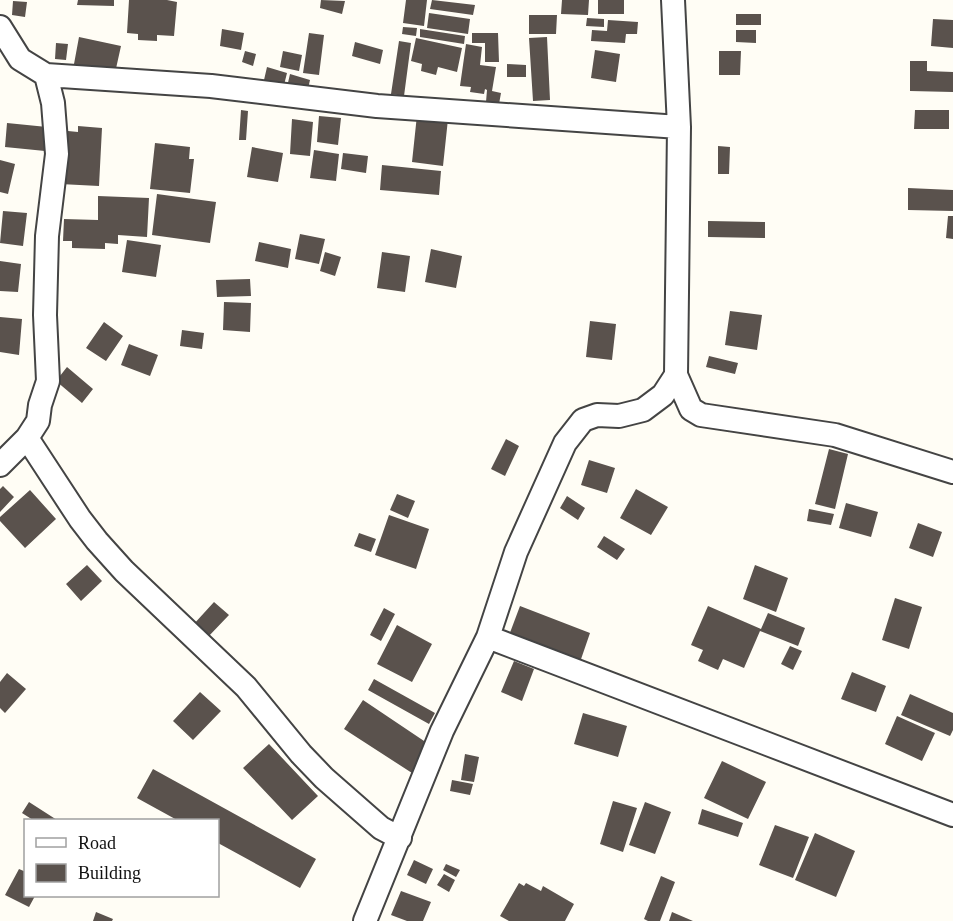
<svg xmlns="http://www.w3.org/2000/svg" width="953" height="921" viewBox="0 0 953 921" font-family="'Times New Roman',serif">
  <rect width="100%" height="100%" fill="#fffdf5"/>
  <path fill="#5a524d" d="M78 0H114V6L77 5Z
    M129 0H167L177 2 174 36 157 35V41L138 40V34L127 33Z
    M321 0 345 1 342 14 320 8Z
    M406 0H427L424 26 403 23Z
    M432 0 475 5 473 15 430 9Z
    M562 0H589L588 15 561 14Z
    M598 0H624V14H598Z
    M13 1 27 2 25 17 12 15Z
    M429 13 470 19 468 34 427 28Z
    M736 14H761V25H736Z
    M529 15H557L556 34H529Z
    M587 18 604 19V27L586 26Z
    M933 19 953 20V48L931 46Z
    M608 20 638 22 637 34H626L625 43 591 41 592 30 607 31Z
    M403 27 417 28 416 36 402 34Z
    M222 29 244 33 241 50 220 46Z
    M420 29 465 36 464 44 420 37Z
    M736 30H756V43L736 42Z
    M309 33 324 35 319 75 303 73Z
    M472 33H498L499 62H485V43H472Z
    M79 37 121 46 115 73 74 64Z
    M547 37 550 100 533 101 529 38Z
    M416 38 462 48 457 72 438 67 436 75 421 71 422 64 411 61Z
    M399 41 411 43 404 96 391 94Z
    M355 42 383 50 380 64 352 56Z
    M56 43 68 44 66 60 55 59Z
    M466 44 482 47 480 65 496 67 492 91 501 93 499 104 486 102 487 90 485 89 484 94 470 92 471 87 460 86Z
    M595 50 620 54 616 82 591 78Z
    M245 51 256 54 253 66 242 62Z
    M283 51 302 55 299 71 280 67Z
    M719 51H741L740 75H719Z
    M910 61H927V71L953 72V92L910 91Z
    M507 64 526 65V77H507Z
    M267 67 287 73 284 85 264 80Z
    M290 74 310 80 307 93 287 87Z
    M241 110 248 111 246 140H239Z
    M915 110H949V129H914Z
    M417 115 448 119 443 166 412 162Z
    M319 116 341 118 338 145 317 142Z
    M292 119 313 122 310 156 290 154Z
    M7 123 47 127 45 151 5 147Z
    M78 126 102 128 99 186 60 184 62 139H68V131L78 132Z
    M155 143 190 147 189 159H194L190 193 150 189Z
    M718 146 730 147 729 174H718Z
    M252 147 283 153 278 182 247 177Z
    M314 150 339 154 336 181 310 178Z
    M343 153 368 156 366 173 341 169Z
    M0 160 15 164 8 194 0 192Z
    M382 165 441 171 439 195 380 190Z
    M908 188 953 190V211L908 210Z
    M157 194 216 202 210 243 152 235Z
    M98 196 149 198 147 237 118 235V244L105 243V249L72 248V241H63L64 219 98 220Z
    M3 211 27 213 23 246 0 243Z
    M948 216H953V239L946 238Z
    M708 221 765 222V238L708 237Z
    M300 234 325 239 319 264 295 259Z
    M127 240 161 245 156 277 122 272Z
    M259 242 291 249 288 268 255 261Z
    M431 249 462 256 456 288 425 282Z
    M325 252 341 257 335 276 320 271Z
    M382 252 410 256 405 292 377 288Z
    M0 261 21 264 18 292 0 291Z
    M250 279 251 296 217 297 216 280Z
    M224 302 251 303 250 332 223 330Z
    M730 311 762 315 757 350 725 345Z
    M0 317 22 319 19 355 0 352Z
    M590 321 616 324 612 360 586 357Z
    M104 322 123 336 106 361 86 348Z
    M182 330 204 333 202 349 180 346Z
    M129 344 158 355 150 376 121 365Z
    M709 356 738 363 735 374 706 367Z
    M67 367 93 389 82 403 56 381Z
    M506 439 519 446 505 476 491 469Z
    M829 449 848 454 835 509 815 504Z
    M589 460 615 468 607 493 581 485Z
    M3 486 14 497 0 512V489Z
    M636 489 668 507 651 535 620 518Z
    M30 490 56 519 25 548 0 521V517Z
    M397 494 415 501 408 518 390 510Z
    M567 496 585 508 578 520 560 508Z
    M846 503 878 512 871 537 839 528Z
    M809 509 834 514 831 525 807 521Z
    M389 515 429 529 416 569 375 555Z
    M918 523 942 532 933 557 909 548Z
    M359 533 376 539 371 552 354 546Z
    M604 536 625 549 617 560 597 547Z
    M87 565 102 581 81 601 66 584Z
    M755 565 788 578 776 612 743 599Z
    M895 598 922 607 909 649 882 640Z
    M214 602 229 615 207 638 193 625Z
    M520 606 590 633 579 665 508 638Z
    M708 606 761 629 768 613 805 628 798 646 760 631 744 668 723 659 718 670 698 661 703 650 691 645Z
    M384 608 395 614 381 641 370 635Z
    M397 625 432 644 412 682 377 664Z
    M790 646 802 651 793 670 781 664Z
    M514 661 534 669 522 701 501 692Z
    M852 672 886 686 876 712 841 699Z
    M7 673 26 689 5 713 0 708V682Z
    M374 679 435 713 429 724 368 690Z
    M200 692 221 711 193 740 173 721Z
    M910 694 953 713V730L950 736 901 715Z
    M363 700 430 745 412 773 344 729Z
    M583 713 627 726 618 757 574 744Z
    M897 716 935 733 922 761 885 744Z
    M269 744 318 796 292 820 243 768Z
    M465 754 479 757 474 782 461 780Z
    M722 761 766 782 748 819 704 798Z
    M153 769 316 859 300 888 218 843V820H177L137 798Z
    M452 780 473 784 470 795 450 791Z
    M613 801 637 808 623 852 600 844Z
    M29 802 57 820H33L22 813Z
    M645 802 671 812 655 854 629 845Z
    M702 809 743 823 738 837 698 824Z
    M775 825 809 837 793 878 759 865Z
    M815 833 855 851 836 897 795 880Z
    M414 860 433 869 426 884 407 875Z
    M446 864 460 870 456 877 443 870Z
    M19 869 26 872V896H35L29 907 5 895Z
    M444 874 455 880 449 892 437 885Z
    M661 876 675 882 660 921H648L644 919Z
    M519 883 524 886 526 883 541 891 543 886 574 904 565 921H509L500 916Z
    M401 891 431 902 423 921H407L391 915Z
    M96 912 113 919 112 921H93Z
    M672 912 693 921H669Z"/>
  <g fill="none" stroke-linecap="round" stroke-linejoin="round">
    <g stroke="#444" stroke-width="26">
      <path id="minor" d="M673 0 679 127 676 375 691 409 701 415 835 435 953 472
        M0 27 20 59 46 75 211 86 377 106 679 127
        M27 438 80 519 97 541 124 571 246 687 301 754 324 778 381 828 400 838
        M0 465 27 438 38 421 40 405 48 381 45 315 47 236 57 154 53 103 46 75
        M488 637 953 815
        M365 921 442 731 488 637 516 552 565 443 583 420 597 415 619 416 643 410 663 395 676 375"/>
    </g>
    <use href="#minor" stroke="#fff" stroke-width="22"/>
  </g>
  <rect x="24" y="819" width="195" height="78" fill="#ffffff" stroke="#a0a0a0" stroke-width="1.5"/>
  <rect x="36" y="838" width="30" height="9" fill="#ffffff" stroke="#a0a0a0" stroke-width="1.5"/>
  <text x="78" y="849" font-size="18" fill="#111111">Road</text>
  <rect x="36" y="864" width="30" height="18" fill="#5a524d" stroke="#a0a0a0" stroke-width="1.5"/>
  <text x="78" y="879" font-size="18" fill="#111111">Building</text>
</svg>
